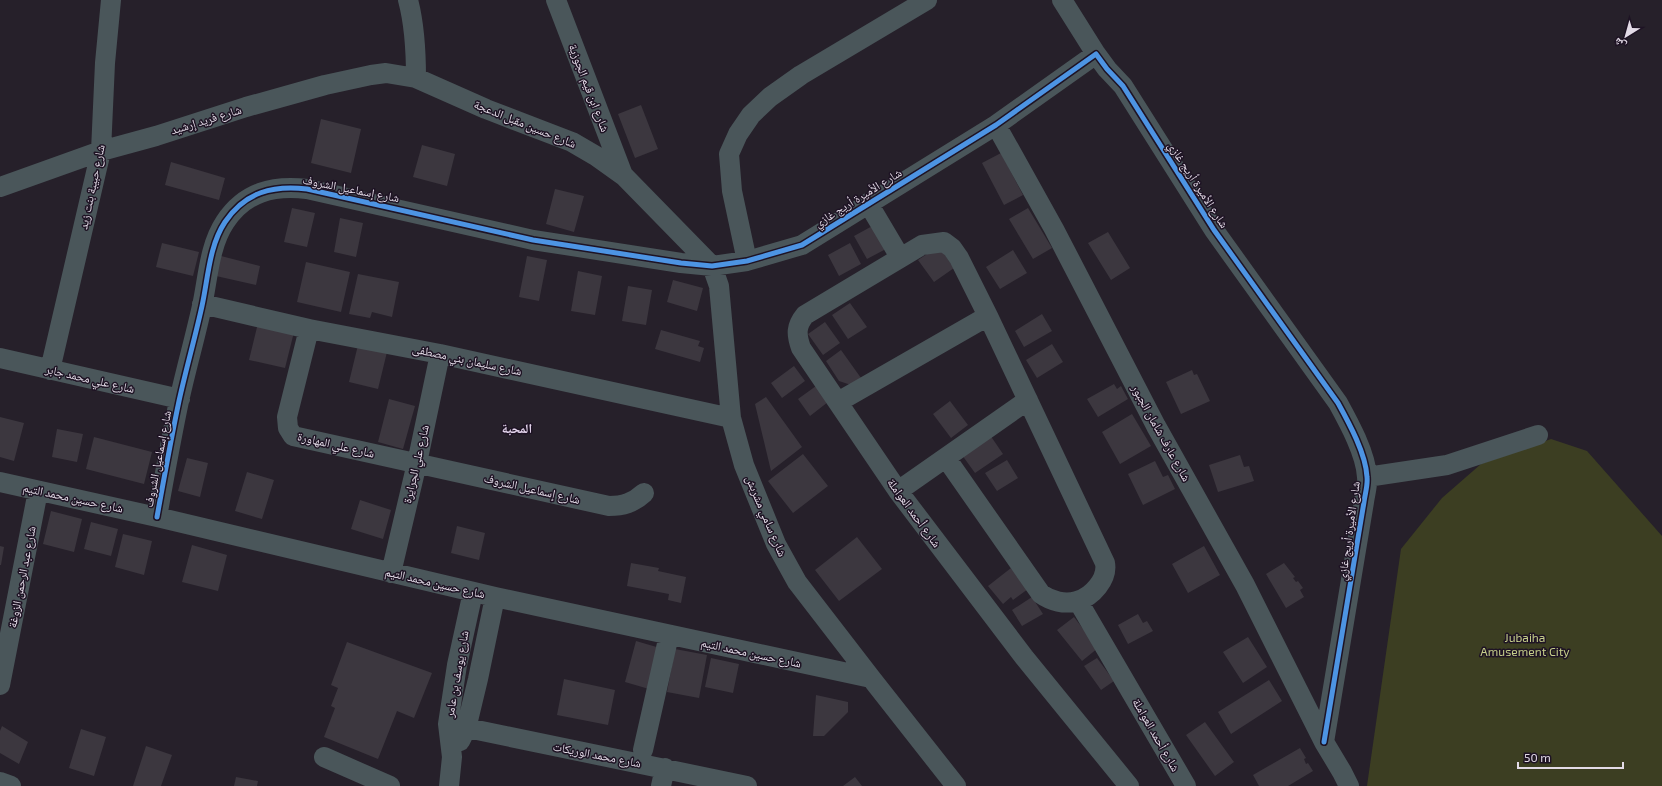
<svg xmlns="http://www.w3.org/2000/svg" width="1662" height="786" viewBox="0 0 1662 786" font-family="'Exo 2','Noto Naskh Arabic',sans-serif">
  <rect width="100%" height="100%" fill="#26202a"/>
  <path fill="#3c3e22" d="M1551 439 1587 451 1662 536V786H1367L1401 549 1442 498 1481 464Z"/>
  <path fill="#3c373f" d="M641 105 658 149 635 158 618 114Z
    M321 119 361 129 351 173 311 163Z
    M422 145 455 154 447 186 413 177Z
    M1001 153 1023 195 1004 205 982 163Z
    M171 162 225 178 219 200 165 185Z
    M555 189 584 196 574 232 546 224Z
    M292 208 315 213 307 247 284 242Z
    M1028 208 1052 248 1033 259 1009 219Z
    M340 218 363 223 356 257 334 252Z
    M876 224 885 242 884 250 867 259 854 236Z
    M1108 232 1130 268 1111 280 1088 243Z
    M162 243 199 252 193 276 156 267Z
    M850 243 861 264 839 276 828 255Z
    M939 246 954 268 934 282 918 260Z
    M1013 250 1027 273 1000 289 986 267Z
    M221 256 260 266 256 285 216 276Z
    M527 256 547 260 539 301 519 297Z
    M306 262 350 272 341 312 297 302Z
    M578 271 602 276 595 315 571 311Z
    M358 274 399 282 392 317 372 312 370 318 349 314Z
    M673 280 703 288 697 311 667 302Z
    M628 286 652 290 646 325 622 321Z
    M850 303 867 327 848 339 832 315Z
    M1042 314 1052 331 1024 347 1015 331Z
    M825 322 840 343 823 355 808 334Z
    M258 323 294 332 285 368 249 360Z
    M661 330 700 341 698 346 704 348 700 362 655 349Z
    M1052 344 1063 362 1037 378 1026 360Z
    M358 345 387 352 378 389 349 382Z
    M841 350 861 378 851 385 839 381 826 361Z
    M794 366 805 381 782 398 771 383Z
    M1192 370 1194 375 1197 374 1210 401 1181 414 1166 382Z
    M1114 384 1117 389 1121 386 1128 399 1098 417 1087 399Z
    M816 386 828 402 810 416 798 399Z
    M766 397 802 447 771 471 755 404Z
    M389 399 415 406 403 449 378 442Z
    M950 401 968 425 951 438 933 414Z
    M1132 414 1151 446 1120 464 1102 432Z
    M0 417 24 423 14 461 0 457Z
    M57 429 83 434 77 462 52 457Z
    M990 435 1003 454 975 473 962 455Z
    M94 437 152 452 144 484 86 469Z
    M803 454 828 486 793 513 768 481Z
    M1240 455 1244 467 1249 466 1254 481 1218 492 1209 465Z
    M187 458 208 463 200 497 178 491Z
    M1007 460 1018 478 997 491 985 473Z
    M1155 461 1163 477 1168 475 1175 489 1143 505 1128 474Z
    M247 472 274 480 262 519 235 511Z
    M360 500 391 510 383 539 351 529Z
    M51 511 82 519 74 552 43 544Z
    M91 522 118 529 111 556 84 549Z
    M457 526 485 533 479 560 451 553Z
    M123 534 152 541 144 575 115 567Z
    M857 537 882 569 839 601 815 570Z
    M192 545 227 555 218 591 182 582Z
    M0 546 4 547 1 565H0Z
    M1204 546 1220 575 1188 593 1172 564Z
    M631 563 659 568 658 571 686 577 681 603 668 600 669 594 627 586Z
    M1284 563 1295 577 1293 578 1296 582 1298 581 1303 588 1300 590 1304 597 1286 608 1266 574Z
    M1011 568 1028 589 1013 600 1011 597 1003 604 988 586Z
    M1032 597 1043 614 1022 626 1012 610Z
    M1138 614 1143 623 1147 621 1153 631 1128 644 1118 625Z
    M1074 617 1098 648 1082 661 1057 630Z
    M1248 637 1267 667 1243 683 1223 652Z
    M636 641 660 648 649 689 625 682Z
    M347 642 432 673 414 718 397 711 378 759 324 737 335 708 331 706 338 688 331 685Z
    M675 649 707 655 699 698 667 692Z
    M711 658 739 664 733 693 705 687Z
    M1097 658 1114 681 1101 690 1084 666Z
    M564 679 615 690 608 725 557 715Z
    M1269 680 1282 701 1231 734 1218 712Z
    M816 695 848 702V712L824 736H813Z
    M1205 722 1234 762 1215 776 1186 735Z
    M2 726 28 742 19 764 0 753V731Z
    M81 729 106 737 94 776 69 768Z
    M146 746 172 755 161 786H133Z
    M1300 748 1306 758 1304 759 1306 764 1308 763 1313 771 1288 786H1259L1253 775Z
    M236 777 258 781 257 786H234Z
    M855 777 862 786H843Z"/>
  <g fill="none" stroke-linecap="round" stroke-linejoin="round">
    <path stroke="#4a565a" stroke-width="20" d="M408 0C415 26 416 51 416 78
      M556 0 623 175
      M1062 0 1096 54
      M996 125 1054 229 1156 426 1245 585 1324 742 1342 772 1349 786
      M0 187 101 151 156 136 246 107 325 85 371 75 386 73 416 78 486 109 572 142 596 156 624 176 712 266 719 286 731 418 744 465 776 544 797 582 871 678 956 786
      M868 203 900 257
      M747 261 732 191 729 154 738 134 751 115 770 97 801 75 927 0
      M202 304 309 329 440 354 731 418
      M309 329 287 417 288 428 293 436 609 506C623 506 633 503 644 493
      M0 358 180 399
      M50 370 101 151 105 63 111 0
      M838 402 988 316
      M946 458 1041 594C1051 601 1065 605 1077 601 1092 597 1108 579 1105 563L988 316 959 258 952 248 944 242 922 245 805 315C796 326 796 334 801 348L898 491 1024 657 1129 786
      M1367 477 1447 465 1538 435
      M0 482 157 517 495 597 871 678
      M898 491 1028 400
      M157 517C164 478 171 439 179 401 186 369 195 338 202 306 208 279 209 246 225 222 245 192 273 185 307 189L533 240 681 263 712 266 747 261 802 245 996 125 1096 54 1107 69 1123 86 1214 230 1338 403C1349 423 1366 454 1367 477 1368 485 1365 494 1364 502L1324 742
      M391 573 417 463 440 354
      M1078 601 1186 786
      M0 685 38 491
      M448 724 747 786
      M460 741 466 729 478 679 495 597
      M643 750 669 635
      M324 757 390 786
      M0 782 11 786
      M449 786 452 757 448 724 457 665 473 592
      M661 786 665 768"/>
    <g stroke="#1e1324" stroke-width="8">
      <path id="cycleway" d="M157 517C164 478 171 439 179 401 186 369 195 338 202 306 208 279 209 246 225 222 245 192 273 185 307 189L533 240 681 263 712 266 747 261 802 245 996 125 1096 54 1107 69 1123 86 1214 230 1338 403C1349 423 1366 454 1367 477 1368 485 1365 494 1364 502L1324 742"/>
    </g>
    <use href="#cycleway" stroke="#4d94e3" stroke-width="5"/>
  </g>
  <g text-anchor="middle" stroke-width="3" stroke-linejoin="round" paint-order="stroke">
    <g font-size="12" fill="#e3dbe7" stroke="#1e1324">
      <text transform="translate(589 88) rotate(69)" y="4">شارع ابن قيم الجوزية</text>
      <text transform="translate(206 120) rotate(-17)" y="4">شارع فريد إرشيد</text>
      <text transform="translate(525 124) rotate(22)" y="4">شارع حسين مقبل الدعجة</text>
      <text transform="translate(1198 185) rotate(57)" y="4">شارع الأميرة أريج غازي</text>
      <text transform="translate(92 187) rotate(-78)" y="4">شارع حبيبة بنت زيد</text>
      <text transform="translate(351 189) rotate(11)" y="4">شارع إسماعيل الشروف</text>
      <text transform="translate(858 198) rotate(-32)" y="4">شارع الأميرة أريج غازي</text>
      <text transform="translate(467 360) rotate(12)" y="4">شارع سليمان بني مصطفى</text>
      <text transform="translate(90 379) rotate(13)" y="4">شارع علي محمد جابر</text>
      <text transform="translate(1161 433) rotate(61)" y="4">شارع عارف شامان الجبور</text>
      <text transform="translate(336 445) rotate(13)" y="4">شارع علي المهاورة</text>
      <text transform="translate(158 459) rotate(-79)" y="4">شارع إسماعيل الشروف</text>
      <text transform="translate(416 464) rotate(-77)" y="4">شارع علي الجرايرة</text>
      <text transform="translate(532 489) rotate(13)" y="4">شارع إسماعيل الشروف</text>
      <text transform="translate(73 498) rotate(12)" y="4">شارع حسين محمد التيم</text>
      <text transform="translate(914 513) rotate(54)" y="4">شارع أحمد العواملة</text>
      <text transform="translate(766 516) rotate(67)" y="4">شارع سامي مشربش</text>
      <text transform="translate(1349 531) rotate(-82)" y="4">شارع الأميرة أريج غازي</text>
      <text transform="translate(22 577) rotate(-79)" y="4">شارع عبد الرحمن الزوغة</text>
      <text transform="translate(435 583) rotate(13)" y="4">شارع حسين محمد التيم</text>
      <text transform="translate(751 653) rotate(12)" y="4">شارع حسين محمد التيم</text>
      <text transform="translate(457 674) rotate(-80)" y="4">شارع يوسف بن عامر</text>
      <text transform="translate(1156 735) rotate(60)" y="4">شارع أحمد العواملة</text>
      <text transform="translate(597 755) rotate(11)" y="4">شارع محمد الوريكات</text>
    </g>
    <g font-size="12" fill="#c6cf8a" stroke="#1e1324">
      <text x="1525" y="642">Jubaiha<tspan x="1525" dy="14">Amusement City</tspan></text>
    </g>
    <g font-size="13" font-weight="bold" fill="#e3d4ec" stroke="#1e1324">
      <text x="517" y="433">المحبة</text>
    </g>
  </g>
  <g transform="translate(1626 36) rotate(217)" stroke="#1e1324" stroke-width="3" paint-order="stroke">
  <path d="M0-3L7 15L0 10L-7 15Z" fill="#e3dbe7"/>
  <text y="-6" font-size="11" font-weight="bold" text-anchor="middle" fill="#e3dbe7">ش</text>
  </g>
  <path d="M1518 762v6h105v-6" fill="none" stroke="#e3dbe7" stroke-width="2"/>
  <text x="1524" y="762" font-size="12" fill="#e3dbe7" stroke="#1e1324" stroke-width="3" paint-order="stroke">50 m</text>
</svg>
